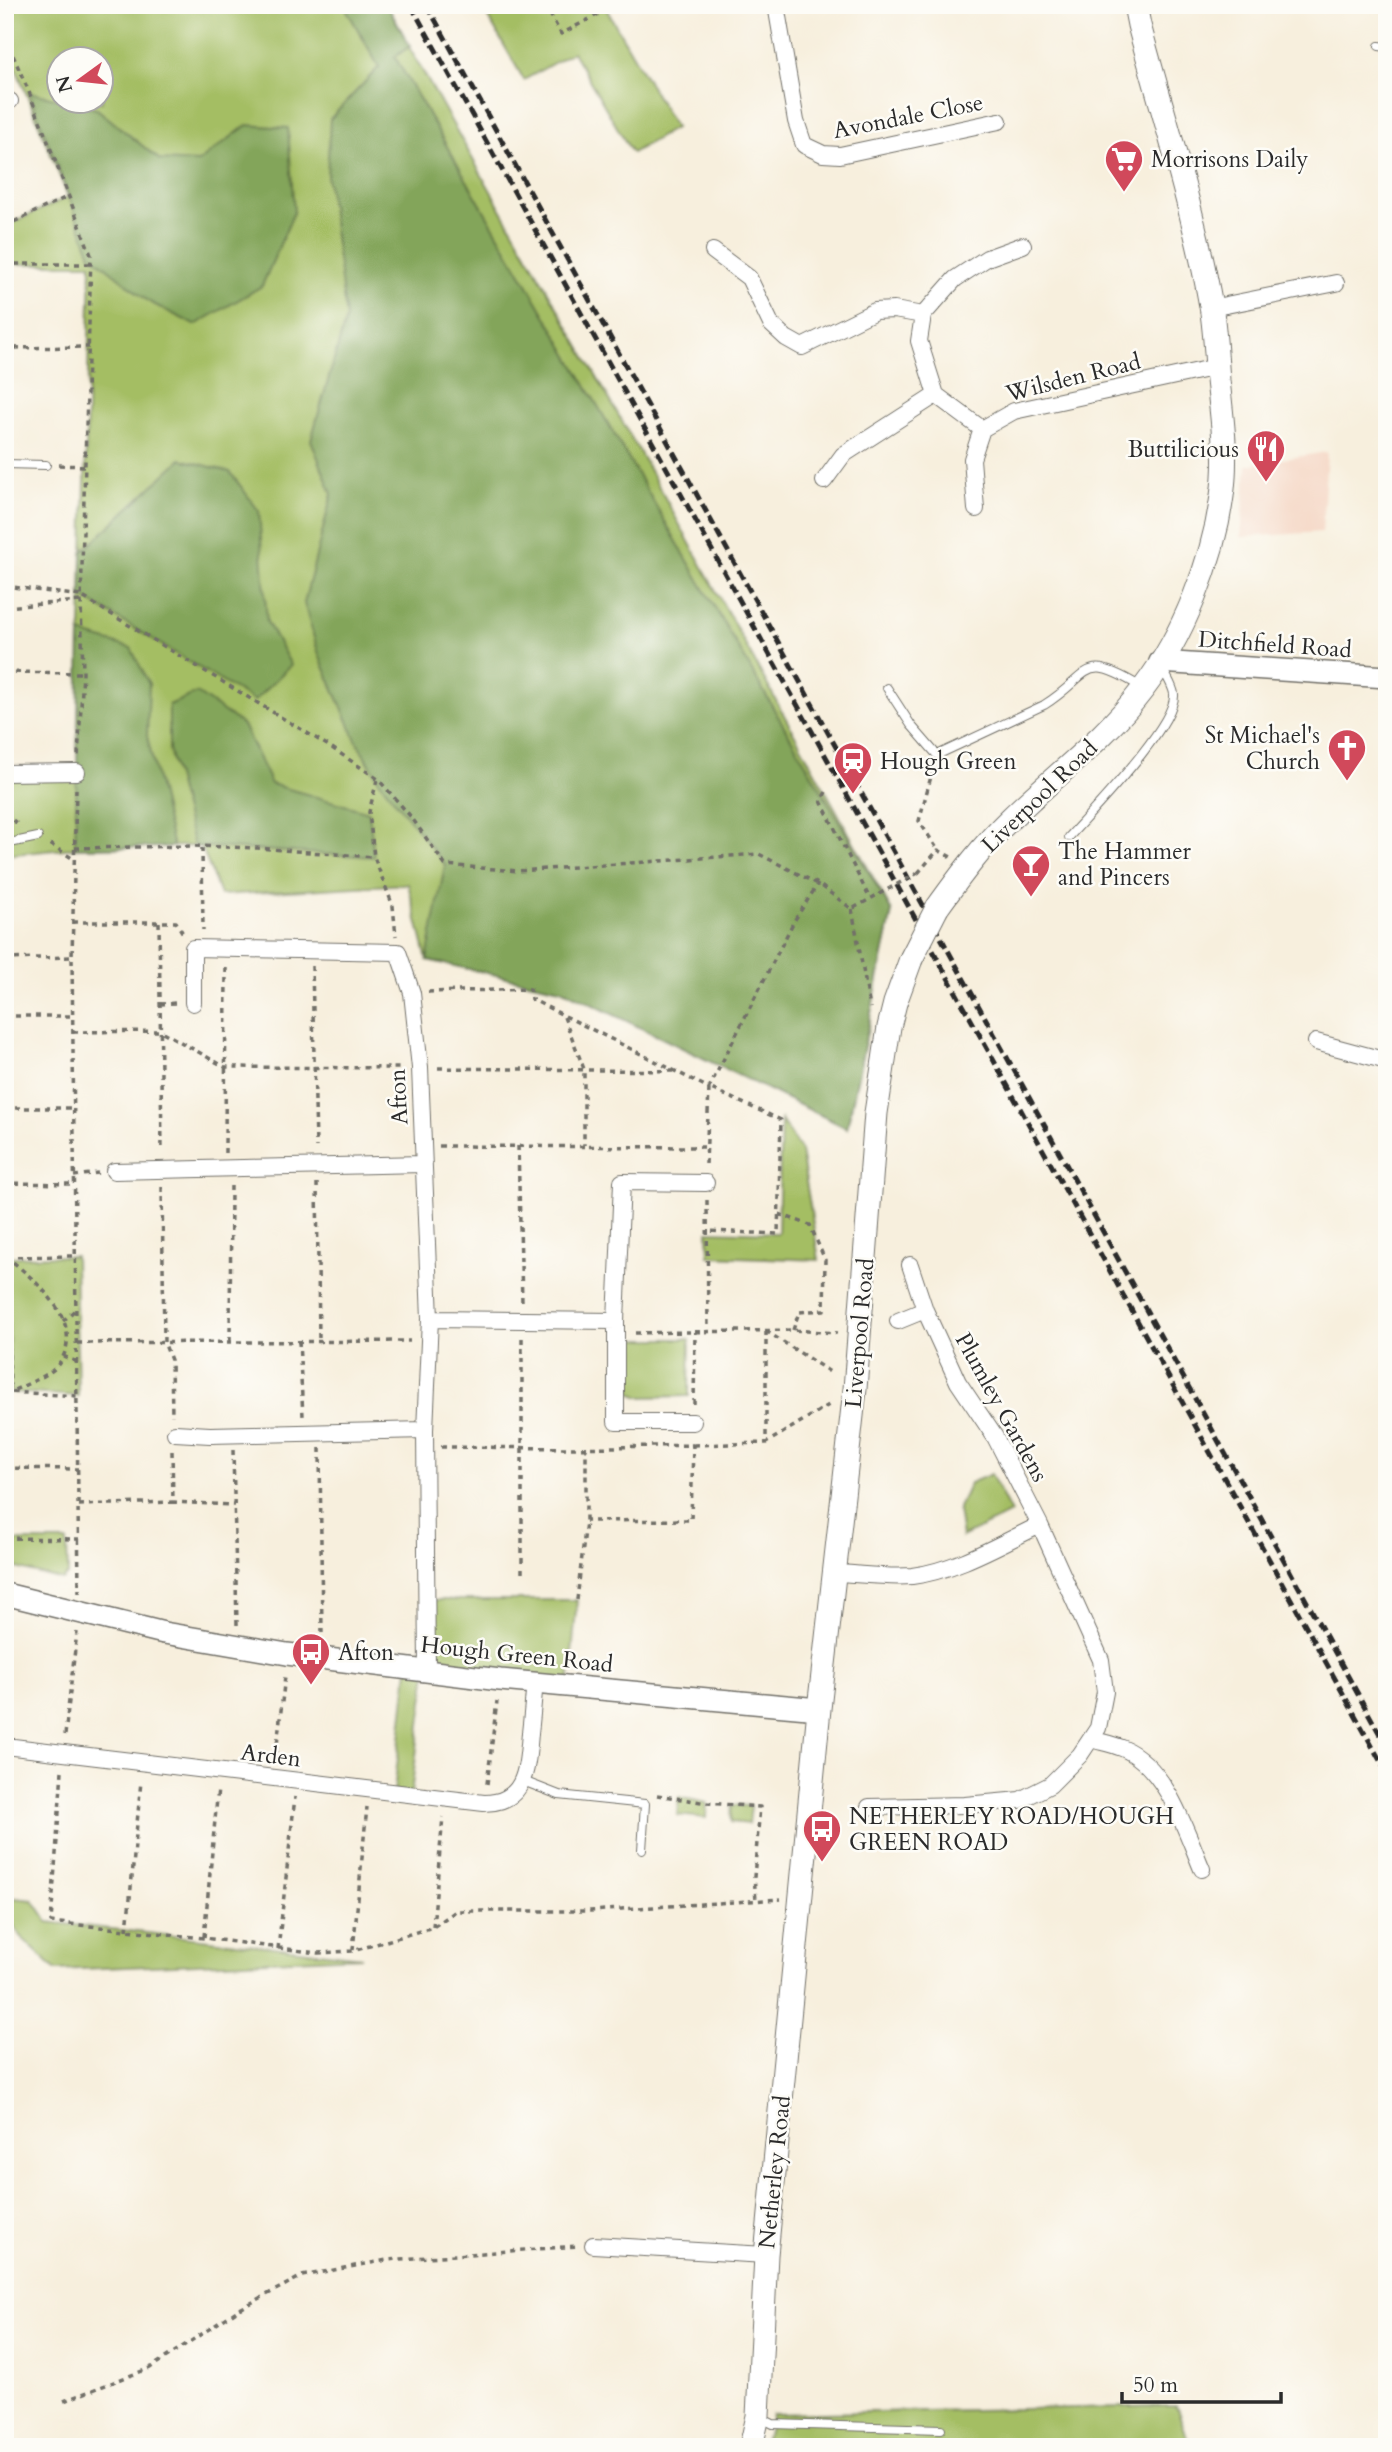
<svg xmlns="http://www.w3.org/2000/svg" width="1392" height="2452" viewBox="0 0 1392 2452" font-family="Cardo,serif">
  <rect width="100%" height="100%" fill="#fdfcf7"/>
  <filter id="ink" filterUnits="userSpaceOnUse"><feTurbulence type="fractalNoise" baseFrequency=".0143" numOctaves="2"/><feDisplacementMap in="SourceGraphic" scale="14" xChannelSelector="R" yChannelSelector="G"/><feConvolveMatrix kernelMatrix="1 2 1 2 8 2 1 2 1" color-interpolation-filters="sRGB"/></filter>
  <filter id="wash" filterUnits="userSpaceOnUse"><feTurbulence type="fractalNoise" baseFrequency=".00686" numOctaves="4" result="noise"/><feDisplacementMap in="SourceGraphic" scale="28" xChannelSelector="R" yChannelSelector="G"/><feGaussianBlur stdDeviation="1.57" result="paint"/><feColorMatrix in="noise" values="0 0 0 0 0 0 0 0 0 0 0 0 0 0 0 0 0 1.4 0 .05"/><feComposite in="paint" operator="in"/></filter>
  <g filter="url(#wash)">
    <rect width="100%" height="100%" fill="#f7efdd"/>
    <path fill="#f4d3c0" d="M1327 452 1322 532 1241 537 1247 465Z"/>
    <path fill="#a4be64" stroke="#687448" stroke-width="2" fill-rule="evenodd" d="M5 5H385L648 467 892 912 847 1128 561 989 427 960 408 884 220 895 202 848 194 846 75 848 5 855V772H77L91 264H5V226L68 197 5 41ZM60 60H102V102H60Z
      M481 5H604L675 128 632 153 573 52 524 80Z
      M781 1120 801 1151 819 1260 709 1256 708 1231 778 1233Z
      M75 1256 78 1396 10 1392 7 1257Z
      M629 1339H690L689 1396 640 1397 632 1394 628 1387Z
      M991 1474 1011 1513 962 1537 958 1510 970 1483Z
      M5 1541H67L68 1574 62 1580 5 1565Z
      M426 1600H577L569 1686 427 1671 411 1794 394 1792 408 1669 427 1670Z
      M679 1797 707 1803 706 1818 677 1815Z
      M732 1805 751 1806 749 1824 731 1822Z
      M5 1897 33 1900 48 1922 362 1957 56 1970 22 1938 5 1913Z
      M1176 2406 1191 2447H764L772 2414Z"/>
    <path fill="#83a55a" stroke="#576842" stroke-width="2" d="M344 5H387L410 46 395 57 892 912 847 1128 561 989 427 960 445 865 378 779 356 740 319 655 304 603 332 494 311 440 346 318 327 177 330 119 379 67Z
      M29 92 59 99 60 102H69L97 109 160 160 198 162 247 125 288 128 294 212 262 286 195 325 149 302 91 255Z
      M181 459 230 472 259 511 267 622 291 665 254 701 81 596 82 552Z
      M80 633 131 648 149 684 147 736 173 847 75 848Z
      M197 693 243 725 271 784 369 812 374 857 194 846 169 749V705Z"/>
  </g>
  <g filter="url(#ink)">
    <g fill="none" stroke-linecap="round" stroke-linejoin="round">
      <g stroke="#727069" stroke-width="10">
        <path id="service" d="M1379 46 1387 47
          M5 464 46 465
          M887 688 911 725 937 755 1044 705C1092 675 1081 650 1141 687
          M1069 837C1091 812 1177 724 1174 694 1173 686 1166 676 1163 669
          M5 844 38 837
          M523 1781 559 1795 645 1804 642 1850
          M761 2418 773 2424 941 2429"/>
      </g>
      <g stroke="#727069" stroke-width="18">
        <path id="minor" d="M776 5 796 121 804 145 823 154 840 155 999 121
          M5 103 10 101
          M713 251 749 278 771 324 786 338 802 347 875 311 894 310 923 315
          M1211 308 1336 283
          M982 429 936 395 919 341 923 315 955 279 987 258 1023 245
          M824 481 843 455 936 395
          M976 509 972 459 982 429 1014 411 1217 367
          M5 773 77 772
          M193 1003V948L398 952 412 993 420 1068 430 1319 425 1430 427 1671
          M1316 1042 1387 1061
          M114 1171 423 1164
          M430 1319 616 1321
          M898 1321 925 1310
          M693 1422H616V1321L622 1182 706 1183
          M175 1433 210 1435 425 1430
          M836 1573C861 1574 887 1578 912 1576 955 1571 1002 1543 1040 1525
          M1091 1739C1101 1742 1112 1744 1122 1748 1166 1766 1185 1829 1202 1869
          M5 1746 484 1803C527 1803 527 1766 530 1733 532 1717 533 1700 535 1683
          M869 1807 965 1805 1020 1800 1050 1785 1080 1755 1098 1728 1105 1692 1101 1660 1040 1525 995 1437 958 1382 925 1310 910 1265
          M593 2245 766 2255"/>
      </g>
      <g stroke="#727069" stroke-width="24">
        <path id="tertiary" d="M1160 662 1387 677
          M5 1594 164 1633 287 1654 500 1680 819 1709"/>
      </g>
      <g stroke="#727069" stroke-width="25">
        <path id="secondary" d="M937 908C960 876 983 845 1011 818 1055 775 1105 739 1143 689 1183 637 1213 561 1222 496 1228 457 1222 418 1218 380 1216 355 1215 330 1211 306 1194 211 1164 118 1139 25L1135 5
          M751 2447 758 2416 766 2255 819 1709 855 1389 876 1113 889 1027 895 1003 911 959"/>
      </g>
      <path stroke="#727069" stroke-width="3.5" stroke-dasharray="5 5" stroke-linecap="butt" d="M545 5 561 34 616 5
        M5 37 29 92 91 255 81 601 83 673 78 756
        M5 226 69 196
        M5 264H91
        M5 348 89 347
        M59 465 85 466
        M5 586 81 596 332 748 378 779 412 818 445 865 518 871 759 854 818 884 852 909 879 894
        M5 607 80 601
        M5 672 83 673
        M933 769 919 821 938 850
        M377 780 369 812 374 857 393 906 396 936
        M76 789 72 957 79 1593
        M826 792 821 801 870 899
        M5 814 19 825
        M50 844 75 860
        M75 848 194 846 257 848 374 857
        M202 848 203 930
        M918 873 938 850 951 857
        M852 909 870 1008
        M73 922H176L184 935
        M159 922 162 1151
        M5 959 72 957
        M312 966 316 1147
        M428 992 530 989 531 999 709 1088 794 921 818 884
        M160 1004 176 1003
        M5 1016H73
        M564 1017 584 1069V1145
        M73 1032 161 1031 225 1067 403 1068
        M438 1068 674 1071
        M5 1108H74
        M439 1146 707 1147
        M518 1146 522 1302
        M225 1153 226 964
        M706 1164 709 1088 781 1120 778 1234 708 1231
        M74 1176 98 1173
        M5 1183 73 1184
        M317 1183 319 1341
        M162 1187 164 1342 171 1360 172 1416
        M707 1200 708 1332
        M779 1214 810 1225 825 1260 824 1310 799 1312 793 1330
        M7 1257 75 1256
        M63 1321 76 1309
        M766 1331 833 1374
        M766 1331V1443
        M635 1333 793 1330 837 1333
        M522 1338V1578
        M230 1341 231 1185
        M299 1341 303 1416
        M77 1343 410 1341
        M63 1356 77 1362
        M5 1392H10C22 1386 49 1376 57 1366 90 1325 36 1281 7 1257L10 1392 78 1396
        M694 1404 695 1332
        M694 1445 766 1443 832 1403
        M441 1447 576 1448 693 1445 691 1520 586 1521
        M320 1448 322 1637
        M233 1450 237 1625
        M172 1451 173 1502 234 1505
        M5 1468 78 1469
        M79 1505 173 1502
        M5 1538 79 1539
        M577 1600 586 1521V1448
        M65 1735 77 1632
        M275 1762 285 1676
        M62 1771 51 1922 204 1938 318 1953 353 1951 433 1927 456 1911H590L781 1899
        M487 1784 497 1701
        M657 1795 707 1803 760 1807 754 1877 756 1900
        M433 1927 443 1817
        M127 1930 141 1781
        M204 1937 218 1788
        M278 1949 295 1797
        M353 1950 367 1807
        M64 2401 150 2368 238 2310 302 2276 387 2260 578 2246"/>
      <use href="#service" stroke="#fff" stroke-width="8"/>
      <use href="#minor" stroke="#fff" stroke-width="16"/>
      <use href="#tertiary" stroke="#fff" stroke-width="21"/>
      <use href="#secondary" stroke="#fff" stroke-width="23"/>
      <path stroke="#2b2b2b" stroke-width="5" stroke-dasharray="10 5" stroke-linecap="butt" d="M411 5 1387 1773
        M427 5 1387 1747"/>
      <g stroke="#727069" stroke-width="25" stroke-linecap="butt">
        <path id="secondary-bridge" d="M911 959 937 908"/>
      </g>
      <path stroke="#727069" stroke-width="3.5" stroke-dasharray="5 5" stroke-linecap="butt" d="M879 894 918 873"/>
      <use href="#secondary-bridge" stroke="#fff" stroke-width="23"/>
    </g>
  </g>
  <defs>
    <g id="supermarket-pin" transform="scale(2.0125)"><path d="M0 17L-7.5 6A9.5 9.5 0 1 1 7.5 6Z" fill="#d1495b" stroke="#fdfcf7"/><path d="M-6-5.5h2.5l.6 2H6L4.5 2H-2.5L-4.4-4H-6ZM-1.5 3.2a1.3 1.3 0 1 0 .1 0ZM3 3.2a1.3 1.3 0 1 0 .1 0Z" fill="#fff"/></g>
    <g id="restaurant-pin" transform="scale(2.0125)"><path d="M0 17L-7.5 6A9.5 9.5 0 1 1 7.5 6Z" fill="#d1495b" stroke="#fdfcf7"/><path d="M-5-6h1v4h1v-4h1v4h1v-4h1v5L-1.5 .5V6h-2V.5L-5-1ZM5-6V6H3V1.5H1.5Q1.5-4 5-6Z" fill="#fff"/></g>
    <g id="church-pin" transform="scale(2.0125)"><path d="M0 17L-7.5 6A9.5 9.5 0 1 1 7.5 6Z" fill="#d1495b" stroke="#fdfcf7"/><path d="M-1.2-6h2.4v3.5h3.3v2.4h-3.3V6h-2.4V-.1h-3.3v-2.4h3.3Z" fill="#fff"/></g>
    <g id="station-pin" transform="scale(2.0125)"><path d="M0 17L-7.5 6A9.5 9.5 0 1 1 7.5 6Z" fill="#d1495b" stroke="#fdfcf7"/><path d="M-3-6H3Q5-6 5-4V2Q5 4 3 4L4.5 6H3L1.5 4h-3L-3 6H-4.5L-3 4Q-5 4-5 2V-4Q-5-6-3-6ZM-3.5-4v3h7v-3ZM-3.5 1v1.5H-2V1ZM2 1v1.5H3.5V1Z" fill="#fff"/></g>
    <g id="bar-pin" transform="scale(2.0125)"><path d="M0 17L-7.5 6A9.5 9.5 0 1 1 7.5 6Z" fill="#d1495b" stroke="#fdfcf7"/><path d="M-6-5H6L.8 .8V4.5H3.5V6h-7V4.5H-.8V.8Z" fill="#fff"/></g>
    <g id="bus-pin" transform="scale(2.0125)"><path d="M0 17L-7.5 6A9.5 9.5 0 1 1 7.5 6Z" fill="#d1495b" stroke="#fdfcf7"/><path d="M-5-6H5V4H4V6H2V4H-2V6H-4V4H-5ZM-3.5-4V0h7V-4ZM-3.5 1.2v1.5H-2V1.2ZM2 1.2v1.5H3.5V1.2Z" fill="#fff"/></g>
  </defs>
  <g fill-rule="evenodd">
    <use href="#supermarket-pin" x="1124" y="159"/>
    <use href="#restaurant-pin" x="1266" y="449"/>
    <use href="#church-pin" x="1347" y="748"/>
    <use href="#station-pin" x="853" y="761"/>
    <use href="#bar-pin" x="1031" y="864"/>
    <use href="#bus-pin" x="311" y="1652"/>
    <use href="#bus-pin" x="822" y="1829"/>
  </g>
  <g text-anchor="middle" stroke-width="5" stroke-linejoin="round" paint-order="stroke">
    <g font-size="23" fill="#2b2b2b" stroke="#fdfcf7">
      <text transform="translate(908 116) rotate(-11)" y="8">Avondale Close</text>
      <text transform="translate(1073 377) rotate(-14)" y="8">Wilsden Road</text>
      <text transform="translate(1275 644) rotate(4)" y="8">Ditchfield Road</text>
      <text transform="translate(1039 796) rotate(-44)" y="8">Liverpool Road</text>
      <text transform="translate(398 1097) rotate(-93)" y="8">Afton</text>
      <text transform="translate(859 1333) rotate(-85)" y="8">Liverpool Road</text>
      <text transform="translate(1002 1407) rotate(61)" y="8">Plumley Gardens</text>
      <text transform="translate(517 1654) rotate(6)" y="8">Hough Green Road</text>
      <text transform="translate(271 1755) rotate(7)" y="8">Arden</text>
      <text transform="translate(774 2172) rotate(-84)" y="8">Netherley Road</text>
    </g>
    <g font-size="23" fill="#2b2b2b" stroke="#fdfcf7" text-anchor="start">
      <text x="1151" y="167">Morrisons Daily</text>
      <text x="1239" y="457" text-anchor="end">Buttilicious</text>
      <text x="1320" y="743" text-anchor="end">St Michael's<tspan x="1320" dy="26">Church</tspan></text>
      <text x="880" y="769">Hough Green</text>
      <text x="1058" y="859">The Hammer<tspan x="1058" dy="26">and Pincers</tspan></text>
      <text x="338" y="1660">Afton</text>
      <text x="849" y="1824">NETHERLEY ROAD/HOUGH<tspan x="849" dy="26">GREEN ROAD</tspan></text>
    </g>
  </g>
  <rect width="1392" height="2452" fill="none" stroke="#fdfcf7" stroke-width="28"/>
  <g transform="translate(80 80) rotate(255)"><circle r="33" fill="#fdfcf7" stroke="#a9a8a5" stroke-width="2"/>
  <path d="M0-5L12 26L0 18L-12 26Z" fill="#d1495b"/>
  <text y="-10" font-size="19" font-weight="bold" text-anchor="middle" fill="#2b2b2b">N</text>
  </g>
  <path d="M1122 2392v10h159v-10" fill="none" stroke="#2b2b2b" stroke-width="3.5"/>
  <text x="1133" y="2392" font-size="21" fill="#2b2b2b" stroke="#fdfcf7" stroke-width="5" paint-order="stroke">50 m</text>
</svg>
